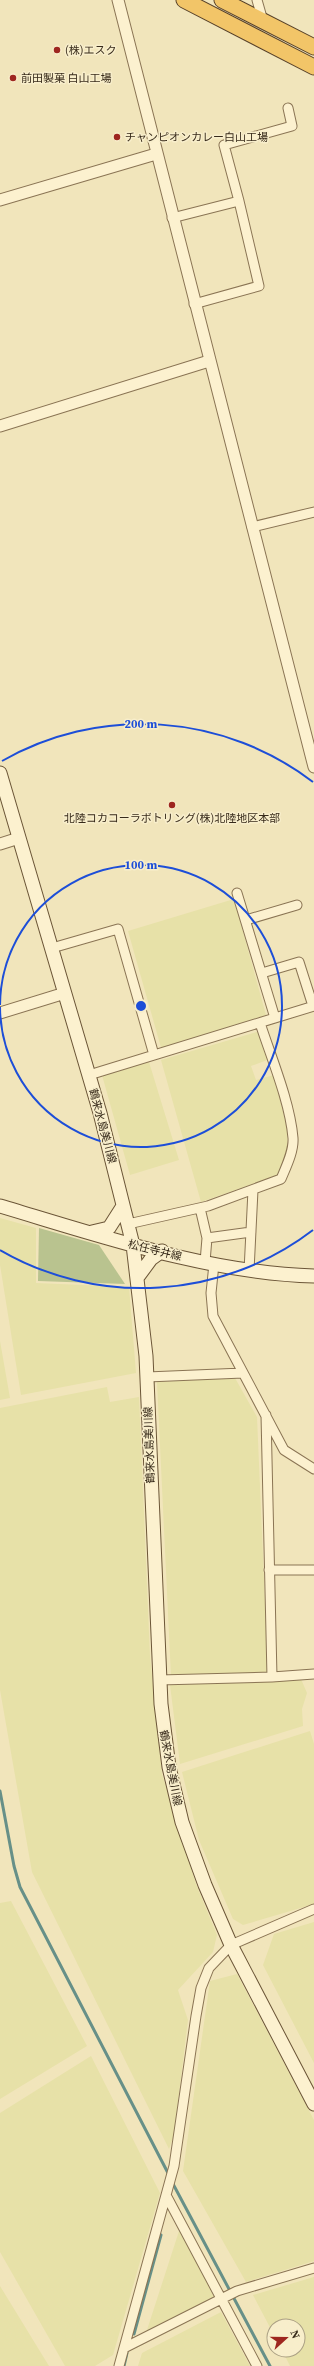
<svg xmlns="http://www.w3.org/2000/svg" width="314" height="2366" viewBox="0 0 314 2366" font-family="'Source Serif 4','Noto Sans JP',serif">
  <rect width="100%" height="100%" fill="#f1e5bb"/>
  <path fill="#e7e1a8" d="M234 899 266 1015 162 1051 128 931Z
    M260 1031 270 1059 251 1066 256 1080 274 1075 287 1129 288 1152 278 1175 201 1202 161 1060Z
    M149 1062 179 1160 130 1175 102 1075Z
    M0 1218 36 1228V1283L129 1287 136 1373 21 1395 0 1265Z
    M0 1341 10 1398 0 1400Z
    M235 1378 257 1417 268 1674 171 1676 157 1382Z
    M107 1387 110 1402 139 1397 150 1656 162 1774 196 1884 217 1935 213 1952 178 1990 188 2020 174 2135 169 2149 32 1872 0 1690V1408Z
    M301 1679 307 1693 302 1709 303 1726 180 1764 170 1685Z
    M310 1731 314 1744V1904L243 1925 233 1919 199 1840 182 1772Z
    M11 1901 87 2046 0 2099V1903Z
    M314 1922V2063L263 1965 274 1934Z
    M237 1974 314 2120V2261L246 2282 183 2171 210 1981Z
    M91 2056 160 2193 113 2355 95 2366H65L0 2252V2113Z
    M180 2228 214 2297 146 2333Z
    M314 2277V2366H290L282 2350H298V2326H274V2335L253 2295Z
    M0 2286 49 2366H0Z
    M221 2312 250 2366H138L142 2353Z"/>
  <path fill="#b9c38f" d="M39 1228 99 1245 125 1284 38 1281Z"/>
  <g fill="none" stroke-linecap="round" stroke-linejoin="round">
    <path stroke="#679088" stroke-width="3" d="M0 1791 14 1866 20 1887 169 2175
      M172 2182 270 2366
      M134 2334 161 2235
      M124 2366 127 2353"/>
    <g stroke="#8a7454" stroke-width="11">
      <path id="minor" d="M257 0 263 21
        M172 218 239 201 224 145 292 126 288 108
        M194 304 259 286 239 201
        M252 527 314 512
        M237 893 275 1018
        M246 920 297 905
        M52 948 118 929 154 1055
        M262 973 299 962 313 1006
        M89 1075 314 1006
        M200 1208 207 1238 205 1262
        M128 1224 208 1206 281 1179C286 1167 294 1151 293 1138 290 1102 271 1057 260 1023
        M207 1238 251 1232
        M214 1264 211 1293 213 1316 284 1450 314 1469
        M249 1271 253 1190
        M147 1377 243 1373
        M266 1415 272 1677 314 1674
        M269 1570H314
        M159 1680 272 1677
        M166 2195 257 2366
        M124 2348 237 2291 314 2268
        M119 2366 174 2166 196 2016 201 1988 209 1968 231 1945 314 1909"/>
    </g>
    <g stroke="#8a7454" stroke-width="13">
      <path id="tertiary" d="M118 0 314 767
        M0 200 156 154
        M0 426 209 361
        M0 844 19 838
        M0 1013 65 993"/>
    </g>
    <g stroke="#6b5537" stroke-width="15">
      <path id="secondary" d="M0 773 100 1113 133 1245 146 1356 161 1704 169 1767 182 1822 205 1885 231 1945 314 2104
        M0 1206C101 1236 208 1273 314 1276
        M92 1232 109 1228 123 1206
        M137 1278 151 1259 162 1251"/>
    </g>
    <g stroke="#574129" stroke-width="17">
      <path id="trunk" d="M184 0 314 67
        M222 0 314 47"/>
    </g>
    <use href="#minor" stroke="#fcf1cf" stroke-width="9"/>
    <use href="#tertiary" stroke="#fcf1cf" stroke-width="11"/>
    <use href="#secondary" stroke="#fcf1cf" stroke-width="13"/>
    <use href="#trunk" stroke="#f2c568" stroke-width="15"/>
  </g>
  <g fill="none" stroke="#1d4ed8" stroke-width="2">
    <path d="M0 1005A141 141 0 1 1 0 1007"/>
    <path d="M313 1230A282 282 0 0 1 0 1250M2 761A282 282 0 0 1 313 782"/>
  </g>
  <g fill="#9e261f" stroke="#f8eecb" stroke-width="1.5">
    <circle cx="57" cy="50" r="4"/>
    <circle cx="13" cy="78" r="4"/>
    <circle cx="117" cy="137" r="4"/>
    <circle cx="172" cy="805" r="4"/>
  </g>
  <g text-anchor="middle" stroke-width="3" stroke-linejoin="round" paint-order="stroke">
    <g font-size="11" fill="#372a1a" stroke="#f8eecb" text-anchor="start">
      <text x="65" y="54">(株)エスク</text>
      <text x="21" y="82">前田製菓 白山工場</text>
      <text x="125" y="141">チャンピオンカレー白山工場</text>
      <text x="172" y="822" text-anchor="middle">北陸コカコーラボトリング(株)北陸地区本部</text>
    </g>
    <g font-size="11" fill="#372a1a" stroke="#f8eecb">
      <text transform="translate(103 1126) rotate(75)" y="4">鶴来水島美川線</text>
      <text transform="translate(155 1250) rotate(14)" y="4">松任寺井線</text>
      <text transform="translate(149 1445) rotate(-92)" y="4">鶴来水島美川線</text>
      <text transform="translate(171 1768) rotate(79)" y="4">鶴来水島美川線</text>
    </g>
  </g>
  <circle cx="141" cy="1006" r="6" fill="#1d4ed8" stroke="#f8eecb" stroke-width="2"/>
  <g font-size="12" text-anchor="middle" font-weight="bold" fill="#1d4ed8" stroke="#f8eecb" stroke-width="3" stroke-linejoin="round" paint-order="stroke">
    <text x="141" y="728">200 m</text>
    <text x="141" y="869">100 m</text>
  </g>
  <g transform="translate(286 2338) rotate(69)"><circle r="19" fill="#f8eecb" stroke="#aba084"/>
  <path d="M0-3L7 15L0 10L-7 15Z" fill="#9e261f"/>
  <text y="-6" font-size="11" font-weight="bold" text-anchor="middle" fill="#372a1a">N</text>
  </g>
</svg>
